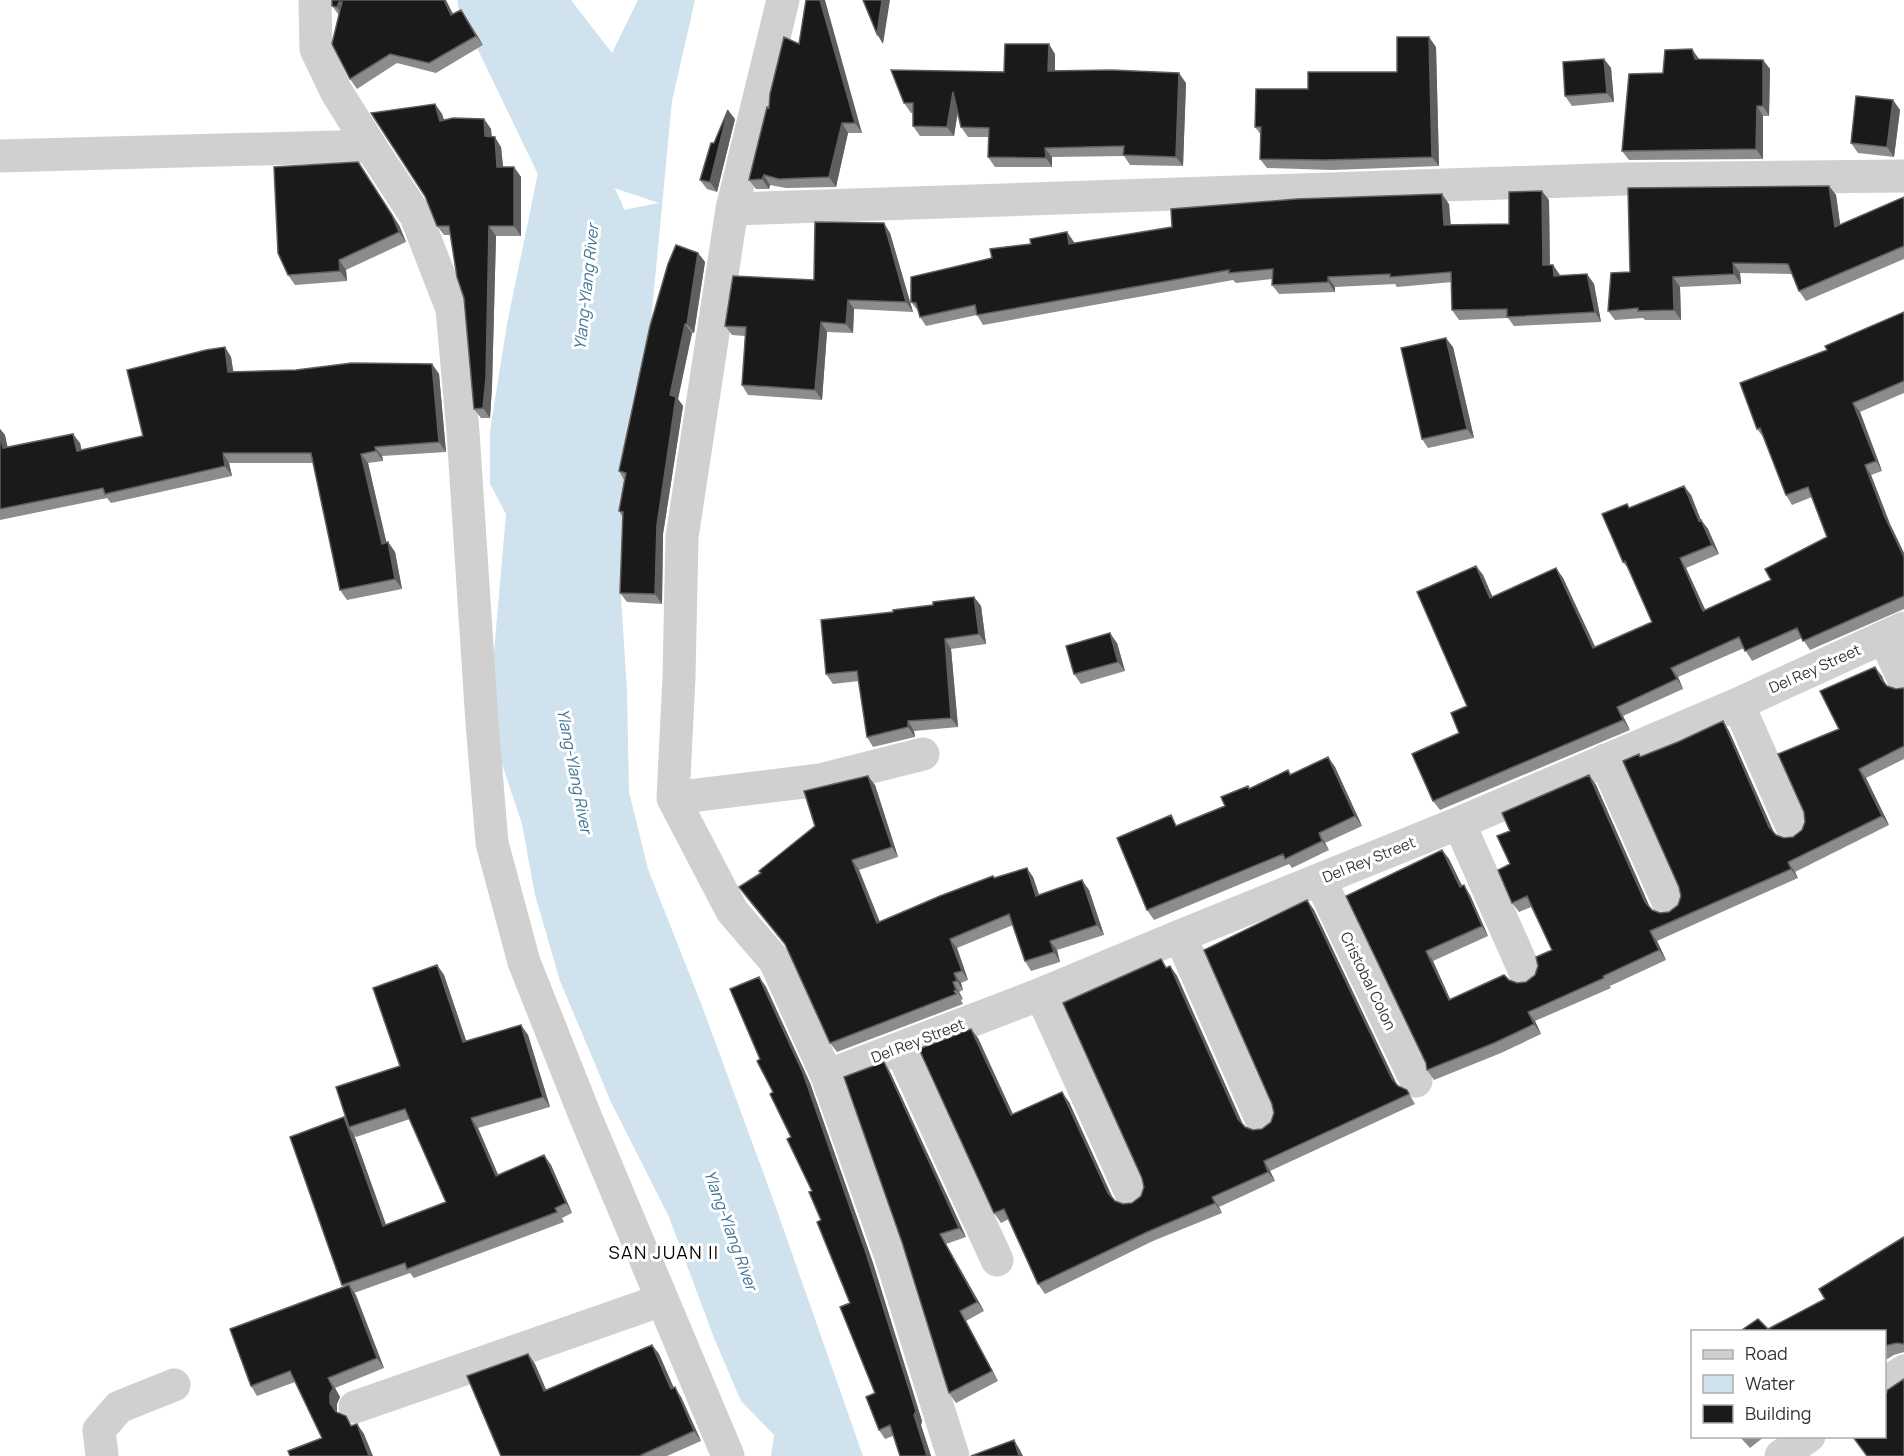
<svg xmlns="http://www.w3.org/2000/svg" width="1904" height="1456" viewBox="0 0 1904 1456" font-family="Manrope,sans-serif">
  <rect width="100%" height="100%" fill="#fff"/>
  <path fill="#cfe2ee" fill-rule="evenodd" d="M464 0H571L612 53 638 0H695L672 101 650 332 635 391 622 456 625 481 620 580 627 692 629 792 648 869 702 1006 774 1202 863 1456H771L774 1435 741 1401 714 1338 669 1217 611 1102 560 981 535 895 522 824 492 734 494 652 506 514 490 484V431L507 324 540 163 510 89ZM541 164H542L659 203 593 216Z"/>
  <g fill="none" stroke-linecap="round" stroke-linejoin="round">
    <path stroke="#cfe2ee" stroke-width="63" d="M489 0 593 216 584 302"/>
    <path stroke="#d0d0d0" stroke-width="33" d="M315 0 316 49 336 91 370 146 416 216 452 309 463 432 482 723 492 843 524 962 586 1118 728 1456
      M783 0 732 209 682 537 679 677 673 798 732 911 775 961 827 1076 891 1257 953 1456
      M0 156 370 146
      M732 209 1625 179 1904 176
      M1884 637 1904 680
      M1738 704 1793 829
      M1605 760 1669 904
      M673 798 820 780 923 754
      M1459 823 1526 974
      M1320 880 1416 1081
      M1180 936 1262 1121
      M1041 994 1132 1195
      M900 1048 997 1260
      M827 1076 1041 994 1180 936 1459 823 1738 704 1904 628
      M1884 1384 1904 1371
      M355 1407 662 1300
      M102 1456 99 1430 119 1407 174 1385
      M1781 1456 1809 1436"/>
  </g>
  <path fill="#8c8c8c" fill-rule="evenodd" d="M332 0 453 14 461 10 483 45 436 73 397 63 357 89 350 79 339 15 332 6Z
    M806 0 862 133H848L836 187 786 188 770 185 769 189H756L749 180 769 108 799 44Z
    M1436 47 1439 166 1332 170 1267 168 1260 159 1261 135 1255 127 1308 89 1397 72Z
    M1055 54V71L1186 83 1183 166 1130 165 1124 156 1052 157V167H995L988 157 989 137H968L961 127 958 113 954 136H920L913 126V113H911L904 103 1004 72Z
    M1604 59 1611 68 1614 102 1572 106 1565 96Z
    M1699 59 1763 60 1770 69 1769 116H1763V159L1629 160 1622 151 1663 73Z
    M1893 100 1900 110 1894 157 1858 153 1851 143Z
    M435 104 442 114 444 120 484 119 491 129 492 137 501 147 503 167H514L521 177V236H496L492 387 490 418H481L474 409 464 298 450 235H444L437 226Z
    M735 119 717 192 707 189 700 180Z
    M1829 186 1836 195 1840 225 1904 197V259L1806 301 1799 291 1792 274 1740 273 1741 284 1680 287 1681 320H1645L1643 318 1615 320 1608 311 1630 272Z
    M1549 200 1550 265H1553L1560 276 1587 274 1594 284 1601 322 1514 326 1508 318 1459 320 1452 310V282L1397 287 1395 284 1335 287V292L1279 294 1272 285V279L1236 283 1233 280 983 325 977 315 926 326 920 317 919 312 911 302 992 258 1067 232 1074 243 1449 204 1451 225 1509 224Z
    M399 225 406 242 346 270 347 281 295 285 288 275Z
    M890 233 913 312 854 309 853 333 827 332 822 400 748 395 742 385 745 336 732 335 725 326 814 280Z
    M698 253 705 262 694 333H692L678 399 683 406 663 534 662 604 627 602 620 593 623 518 619 511 624 480 619 471Z
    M1904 312V393L1860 412 1882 471 1871 475 1890 524 1904 553V609L1810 650 1802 638 1752 661 1744 648 1678 677 1683 689 1623 716 1630 730 1440 810 1433 801 1459 733 1467 706 1476 566 1483 575 1492 597 1556 568 1563 578 1595 647 1652 622 1630 571 1623 562 1630 508 1684 486 1691 495 1701 520 1708 529 1719 554 1686 568 1705 610 1771 580 1827 537 1812 497 1792 505 1786 495 1764 438 1757 429 1827 350Z
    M225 347 231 357 233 372 296 370 432 364 439 374 446 452 382 456 383 461 368 463 386 543 388 542 395 552 402 589 347 600 340 590 313 463H229L232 476 111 503 107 498 0 520V429L5 435 7 447 80 443 81 450 143 436Z
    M1453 347 1474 438 1428 448 1422 439Z
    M974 597 981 606 986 644 951 649 958 727 914 731 915 737 873 747 867 737 859 681 833 684 826 674 893 612Z
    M1117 643 1125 671 1081 684 1074 674Z
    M1875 667 1887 686 1896 689 1904 688V759L1866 778 1889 825 1795 872 1798 878 1657 941 1666 960 1610 986 1611 988 1535 1021 1541 1034 1501 1053 1434 1080 1427 1070 1426 1063 1346 896 1442 850 1449 859 1462 886 1464 885 1470 895 1488 936 1433 961 1450 999 1509 980 1517 983 1526 982 1535 975 1552 950 1531 907 1519 912 1512 903 1510 864V831L1589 775 1596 785 1650 908 1652 910 1660 913 1669 912 1678 905 1681 896 1679 887 1640 757 1678 742 1723 721 1729 731 1774 833 1776 835 1784 838 1793 837 1802 830 1839 729Z
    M1328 757 1335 767 1362 826 1325 843 1329 850 1292 868 1289 864 1154 920 1147 910 1178 825 1225 806 1248 786 1250 788 1288 770 1291 774Z
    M875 785 898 857 859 870 880 922 993 876 995 878 1033 877 1039 895 1089 890 1104 935 1057 950 1060 962 1031 971 1025 961 1013 925 957 948 968 980 961 983 963 990 959 992 963 999 961 1000 963 1004 837 1052 830 1043 787 947 746 897 739 887 761 873Z
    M1307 900 1314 910 1397 1085 1407 1090 1415 1104 1270 1171 1275 1181 1219 1207 1222 1213 1153 1241 1045 1294 1038 1284 1009 1219 1001 1223 994 1213 978 1038 1013 1115 1069 1102 1113 1199 1115 1201 1123 1204 1132 1203 1141 1196 1144 1187 1161 959 1167 968 1170 966 1177 976 1243 1125 1245 1127 1253 1130 1262 1129 1271 1122 1274 1113Z
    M437 965 444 975 466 1041 521 1025 528 1035 550 1107 478 1128 498 1175 544 1155 551 1165 572 1213 562 1218 564 1222 414 1278 410 1273 354 1293 384 1368 335 1388 340 1397 337 1404V1412L353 1426 357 1424 364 1434 322 1438 295 1382 257 1396 251 1386 344 1287 342 1285 347 1121 400 1066ZM410 1119 446 1202 386 1225 354 1135 356 1137Z
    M759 977 766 987 810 1083 873 1263 922 1421 921 1425 931 1456H900L893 1436 885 1439 879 1430 875 1393 850 1303 812 1191 760 1059Z
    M884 1062 890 1072 966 1237 946 1244 984 1311 966 1321 998 1381 956 1403 949 1393Z
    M1904 1237V1352L1894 1355 1884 1361V1332L1768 1329 1825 1299Z
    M652 1345 659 1354 674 1388 681 1397 701 1441 667 1456H501L528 1354 535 1364 546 1390Z
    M1740 1437H1764L1750 1448Z"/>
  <path fill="#5f5f5f" d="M444 0H446L458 24 451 15Z
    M820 0H825L862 133 855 123Z
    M882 0H890L883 44 877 34Z
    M339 2 346 12 344 17 337 7Z
    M461 10 467 19 483 45 476 36Z
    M1429 37 1436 47 1439 166 1432 157Z
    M1049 44 1055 54V81L1048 71Z
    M1692 49 1699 59 1701 69 1695 59Z
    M1604 59 1611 68 1614 102 1607 93Z
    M1763 60 1770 69 1769 116 1763 106Z
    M1179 73 1186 83 1183 166 1176 157Z
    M953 92 959 101 954 136 947 127Z
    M1893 100 1900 110 1894 157 1887 147Z
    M435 104 442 114 447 130 440 121Z
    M1757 106 1763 116V159L1756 149Z
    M728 110 735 119 717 192 710 182Z
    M484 119 491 129 492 146 485 136Z
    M842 123 848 133 836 187 829 177Z
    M495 137 501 147 504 176 497 167Z
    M1045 148 1052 157V167L1046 158Z
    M358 162 399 225 406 242 399 232Z
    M514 167 521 177V236L514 226Z
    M764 175 770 185 769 189 762 179Z
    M1829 186 1836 195 1842 237 1835 227Z
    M1542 191 1549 200 1550 275 1543 265Z
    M1442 194 1449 204 1451 235 1444 225Z
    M884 223 890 233 913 312 906 302Z
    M489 226 496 236 492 387 490 418 483 408Z
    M1067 232 1074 242 1076 254 1069 244Z
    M698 253 705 262 694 333 687 324Z
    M339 260 346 270 347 281 340 271Z
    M1733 263 1740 273 1741 284 1734 274Z
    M1553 265 1560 275V286L1554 276Z
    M1587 274 1594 284 1601 322 1595 312Z
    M1328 277 1335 287V292L1328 282Z
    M1673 277 1680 287 1681 320 1674 310Z
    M848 300 854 309 853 333 846 324Z
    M821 322 827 332 822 400 815 390Z
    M685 324 692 333 678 399 683 406 663 534 662 604 655 594 657 525 670 395Z
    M1446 338 1453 347 1474 438 1467 429Z
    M225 347 231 357 235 381 228 372Z
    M432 364 439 374 446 452 439 442Z
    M1853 403 1860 412 1882 471 1876 461Z
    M0 429 5 435 10 458 3 448 0 435Z
    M73 434 80 443 84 460 77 451Z
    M375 447 382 456 383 461 376 451Z
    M223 453 229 463 232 476 225 466Z
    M361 454 368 463 389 553 382 544Z
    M1865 465 1871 475 1890 524 1904 553V557L1884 515Z
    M1684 486 1691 495 1705 531 1699 521Z
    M1701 520 1708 529 1719 554 1712 545Z
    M388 542 395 552 402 589 395 579Z
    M1680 558 1686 568 1710 620 1703 611Z
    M1476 566 1483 575 1497 607 1490 598Z
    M1556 568 1563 578 1600 657 1593 648Z
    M974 597 981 606 986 644 979 634Z
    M1110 633 1117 643 1125 671 1118 662Z
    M945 639 951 649 958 727 951 718Z
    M1875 667 1882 676 1887 688 1881 679Z
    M1671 668 1678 677 1683 689 1677 679Z
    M1617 707 1623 716 1630 730 1623 720Z
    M908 721 914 731 915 737 908 727Z
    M1723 721 1729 731 1776 837 1769 827Z
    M1328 757 1335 767 1362 826 1355 816Z
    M1859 769 1866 778 1889 825 1882 816Z
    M1589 775 1596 785 1652 912 1645 902Z
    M868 776 875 785 898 857 892 847Z
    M1319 833 1325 843 1329 850 1322 841Z
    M1442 850 1449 859 1467 896 1460 887Z
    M852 860 859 870 884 933 877 923Z
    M1788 862 1795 872 1798 878 1791 869Z
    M1027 868 1033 877 1043 906 1036 896Z
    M1082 880 1089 890 1104 935 1097 925Z
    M1464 885 1470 895 1488 936 1482 926Z
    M1307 900 1314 910 1399 1089 1392 1079Z
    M1650 931 1657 941 1666 960 1659 950Z
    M950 939 957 948 968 980 962 971Z
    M1050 941 1057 950 1060 962 1054 952Z
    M1426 951 1433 961 1455 1010 1449 1000Z
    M437 965 444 975 470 1052 463 1042Z
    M1170 966 1177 976 1245 1129 1238 1119Z
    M954 973 961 983 963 990 957 981Z
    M759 977 766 987 810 1083 873 1263 922 1421 921 1425 931 1456H927Z
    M953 982 959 992 963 999 956 990Z
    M1528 1012 1535 1021 1541 1034 1534 1024Z
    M521 1025 528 1035 550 1107 543 1097Z
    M971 1029 978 1038 1018 1125 1011 1115Z
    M884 1062 890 1072 966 1237 959 1228Z
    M1062 1092 1069 1102 1115 1203 1108 1193Z
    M344 1117 351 1127H349L354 1135 390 1236 383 1226Z
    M471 1118 478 1128 503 1186 496 1176Z
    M544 1155 551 1165 572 1213 566 1203Z
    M1264 1161 1270 1171 1275 1181 1268 1172Z
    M1212 1197 1219 1207 1222 1213 1215 1203Z
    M940 1234 946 1244 984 1311 977 1302Z
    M349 1285 356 1295 384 1368 377 1358Z
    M960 1311 966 1321 998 1381 992 1371Z
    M652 1345 659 1354 678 1398 671 1389Z
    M528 1354 535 1364 551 1401 544 1391Z
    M328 1378 335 1388 340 1397 337 1404V1413L330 1403Z
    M675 1387 681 1397 701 1441 694 1431Z
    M357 1424 364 1434 373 1456H369Z
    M1014 1440 1020 1450 1023 1456H1019Z"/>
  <path fill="#1a1a1a" stroke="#5f5f5f" stroke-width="1.5" d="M332 0H444L451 15 461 10 476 36 429 63 390 54 350 79 332 44 342 2H339L337 7 332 6Z
    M806 0H820L855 123H842L829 177 779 179 764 175 762 179 749 180 767 107 769 108 770 94 784 37 799 44Z
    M863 0H882L877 34Z
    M1397 37H1429L1432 157 1325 160 1260 159 1261 127H1255L1256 89H1308V72H1397Z
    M1005 44H1049L1048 71 1111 70 1179 73 1176 157 1123 155 1124 146 1045 148 1046 158 988 157 989 128 961 127 953 92 947 127 913 126V103H904L891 70 1004 72Z
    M1692 49 1695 59 1763 60V106H1757L1756 149 1622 151 1629 74 1663 73 1665 50Z
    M1604 59 1607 93 1565 96 1563 62Z
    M1856 96 1893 100 1887 147 1851 143Z
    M435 104 440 121 453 118 484 119 485 136 495 137 497 167H514V226H489L486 378 483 408 474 409 464 298 457 277 449 226H437L425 196 371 113Z
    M728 110 710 182 700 180 711 143H714Z
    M358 162 392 215 399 232 339 260 340 271 288 275 278 253 274 167Z
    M1829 186 1835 227 1904 197V246L1799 291 1788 264 1733 263 1734 274 1673 277 1674 310 1638 311V308L1608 311 1611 273 1630 272 1628 188Z
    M1542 191 1543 265H1553L1554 276 1587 274 1595 312 1507 317V309L1452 310 1451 272 1390 277V274L1328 277V282L1272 285 1273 269 1229 273V270L977 315 975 305 920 317 916 303 911 302V277L992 258 990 249 1031 244 1030 239 1067 232 1069 244 1172 227 1171 209 1297 199 1442 194 1444 225 1509 224V192Z
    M815 222 884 223 906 302 848 300 846 324 821 322 815 390 742 385 746 327 725 326 733 276 814 280Z
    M676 245 698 253 687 324H685L670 395 676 397 657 525 655 594 620 593 623 512 619 511 626 473 619 471 650 326 668 264Z
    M1904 312V381L1853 403 1876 461 1865 465 1884 515 1904 557V596L1803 641 1797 628 1745 651 1739 637 1671 668 1677 679 1617 707 1623 720 1433 801 1412 754 1459 733 1451 713 1467 706 1417 592 1476 566 1490 598 1556 568 1593 648 1652 622 1625 561 1623 562 1602 514 1627 504 1629 508 1684 486 1699 521 1701 520 1712 545 1680 558 1703 611 1771 580 1765 569 1827 537 1808 487 1786 495 1760 428 1757 429 1740 383 1827 350 1825 346Z
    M1446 338 1467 429 1422 439 1401 348Z
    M225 347 228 372 296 370 352 363 432 364 439 442 375 447 376 451 361 454 382 544 388 542 395 579 340 590 311 453H223L225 466 105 494 103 488 0 509V435L3 448 73 434 77 451 143 436 127 370 206 350Z
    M974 597 979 634 945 639 951 718 908 721V727L867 737 857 671 826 674 821 620 893 612V610L933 605V602Z
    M1110 633 1118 662 1074 674 1066 646Z
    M1875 667 1881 679 1887 686 1896 689 1904 688V746L1859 769 1882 816 1788 862 1791 869 1650 931 1659 950 1603 976 1604 978 1528 1012 1534 1024 1494 1043 1427 1070 1426 1063 1346 896 1442 850 1460 887 1464 885 1482 926 1426 951 1449 1000 1504 975 1509 980 1517 983 1526 982 1535 975 1538 966 1536 957 1552 950 1527 896 1512 903 1498 870 1510 864 1497 836 1510 831 1502 813 1589 775 1645 902 1652 910 1660 913 1669 912 1678 905 1681 896 1679 887 1623 761 1639 754 1640 757 1678 742 1723 721 1769 827 1776 835 1784 838 1793 837 1802 830 1805 822 1804 812 1778 754 1839 729 1820 691Z
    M1328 757 1355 816 1319 833 1322 841 1285 859 1283 854 1147 910 1117 838 1171 815 1176 826 1225 806 1221 797 1248 786 1249 789 1288 770 1290 775Z
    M868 776 892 847 852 860 877 923 940 896 993 876 994 878 1027 868 1036 896 1082 880 1097 925 1050 941 1054 952 1025 961 1009 914 950 939 962 971 954 973 957 981 953 982 956 990 954 991 956 994 830 1043 785 944 739 887 761 873 759 871 815 826 804 791Z
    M1307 900 1392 1079 1398 1086 1407 1090 1409 1094 1264 1161 1268 1172 1212 1197 1215 1203 1147 1232 1038 1284 1004 1209 994 1213 919 1049 971 1029 1011 1115 1062 1092 1108 1193 1115 1201 1123 1204 1132 1203 1141 1196 1144 1187 1142 1178 1063 1003 1161 959 1166 968 1170 966 1238 1119 1245 1127 1253 1130 1262 1129 1271 1122 1274 1113 1272 1104 1204 950Z
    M437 965 463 1042 521 1025 543 1097 471 1118 496 1176 544 1155 566 1203 555 1208 557 1212 407 1269 405 1263 342 1285 290 1137 344 1117 383 1226 446 1202 405 1109 349 1127 336 1087 400 1066 373 988Z
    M759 977 803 1073 866 1253 916 1411 914 1415 927 1456H900L890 1425 879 1430 866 1397 875 1393 840 1307 850 1303 817 1222 821 1220 809 1192 812 1191 787 1139 791 1137 770 1094 773 1092 757 1061 760 1059 730 989Z
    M884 1062 959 1228 940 1234 977 1302 960 1311 992 1371 949 1393 902 1242 844 1077Z
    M1904 1237V1344L1897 1343 1888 1345 1884 1347V1332H1739L1758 1319 1768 1329 1825 1299 1819 1289Z
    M349 1285 377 1358 328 1378 333 1388 330 1394V1403L336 1412 346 1416 351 1426 357 1424 369 1456H290L288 1451 322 1438 290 1371 251 1386 230 1329Z
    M652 1345 671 1389 675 1387 694 1431 639 1456H501L467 1376 528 1354 544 1391Z
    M1904 1379V1456H1867L1853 1437H1884V1394L1887 1392 1886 1391Z
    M1014 1440 1019 1456H971Z"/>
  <g text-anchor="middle" stroke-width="6" stroke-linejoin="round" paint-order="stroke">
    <g font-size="15" fill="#333" stroke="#fff">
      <text transform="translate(1815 669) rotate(-24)" y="5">Del Rey Street</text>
      <text transform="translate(1369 860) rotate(-22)" y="5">Del Rey Street</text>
      <text transform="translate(1368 981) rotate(64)" y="5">Cristobal Colon</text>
      <text transform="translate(918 1041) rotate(-21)" y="5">Del Rey Street</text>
    </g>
    <g font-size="16" font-style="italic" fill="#3f7597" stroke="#fff">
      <text transform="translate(586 287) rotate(-84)" y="6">Ylang-Ylang River</text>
      <text transform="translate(575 771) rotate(79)" y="6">Ylang-Ylang River</text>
      <text transform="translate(731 1230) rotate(70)" y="6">Ylang-Ylang River</text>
    </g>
    <g font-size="18" letter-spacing="1.5" fill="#000" stroke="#fff">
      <text x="664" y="1259">SAN JUAN II</text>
    </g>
  </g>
  <rect x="1691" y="1330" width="195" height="108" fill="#ffffff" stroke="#adadad" stroke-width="1.5"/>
  <rect x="1703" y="1350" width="30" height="9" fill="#d0d0d0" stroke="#adadad" stroke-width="1.5"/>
  <text x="1745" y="1360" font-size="18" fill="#333333">Road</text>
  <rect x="1703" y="1375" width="30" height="18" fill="#cfe2ee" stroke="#adadad" stroke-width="1.5"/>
  <text x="1745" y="1390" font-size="18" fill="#333333">Water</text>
  <rect x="1703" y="1405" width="30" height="18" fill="#1a1a1a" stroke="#adadad" stroke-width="1.5"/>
  <text x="1745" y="1420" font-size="18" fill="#333333">Building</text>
</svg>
